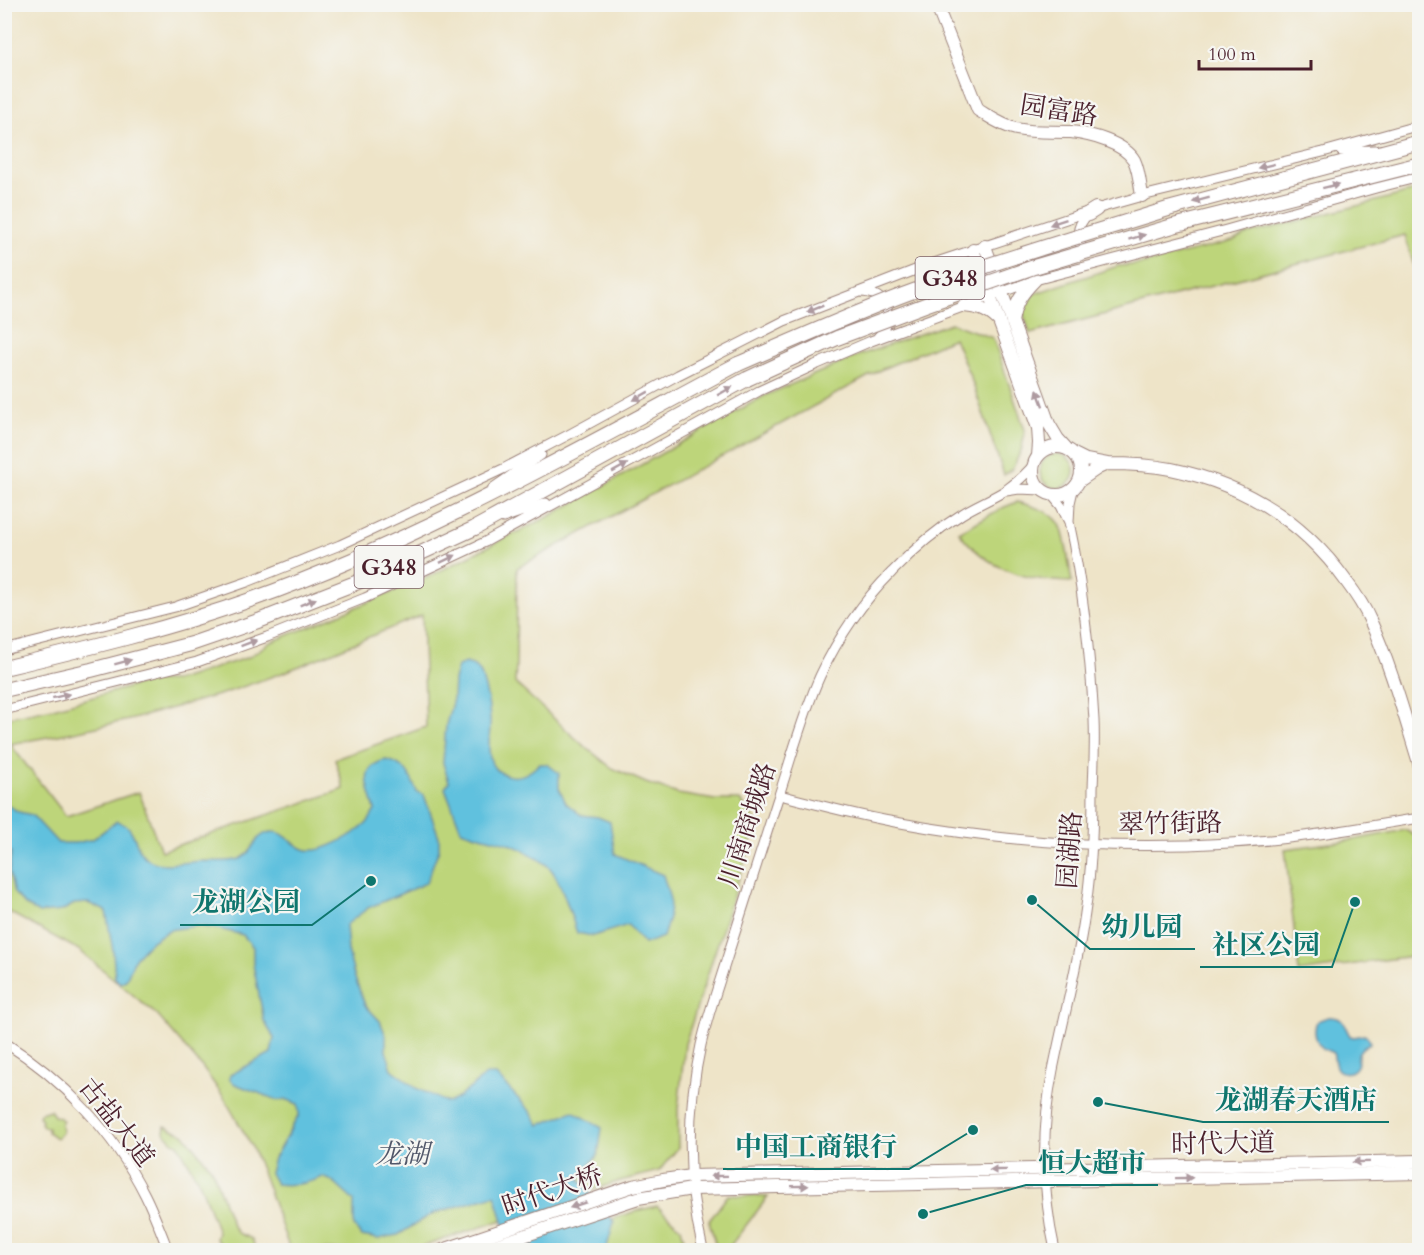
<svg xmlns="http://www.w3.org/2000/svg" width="1424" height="1255" viewBox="0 0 1424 1255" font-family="Cardo,'Noto Serif SC',serif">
  <rect width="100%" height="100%" fill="#f6f6f2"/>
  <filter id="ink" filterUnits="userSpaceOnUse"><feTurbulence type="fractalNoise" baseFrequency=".0167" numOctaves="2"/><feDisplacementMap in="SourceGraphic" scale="12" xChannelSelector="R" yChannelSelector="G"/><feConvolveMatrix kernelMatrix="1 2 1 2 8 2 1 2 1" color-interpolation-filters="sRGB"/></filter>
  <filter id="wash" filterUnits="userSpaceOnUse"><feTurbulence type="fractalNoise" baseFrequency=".008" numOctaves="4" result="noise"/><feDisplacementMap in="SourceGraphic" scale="24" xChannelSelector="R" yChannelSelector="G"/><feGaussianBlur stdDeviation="1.35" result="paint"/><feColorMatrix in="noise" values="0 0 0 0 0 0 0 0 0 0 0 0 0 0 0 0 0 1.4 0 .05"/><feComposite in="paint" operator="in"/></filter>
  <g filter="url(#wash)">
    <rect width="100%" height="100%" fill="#eee4c8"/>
    <path fill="#bdd57a" stroke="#847a52" stroke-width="1.5" fill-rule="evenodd" d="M1419 190V283L1405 235 1030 334 1023 312 1033 294 1118 266 1142 264 1233 241 1247 234Z
      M951 323 993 338 1025 430 1022 448 1013 468 1004 475 972 381 954 338 880 370 517 568 516 666 515 683 583 745 612 768 646 783 678 794 715 800H740L757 823 685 1044 678 1109V1148L659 1171 620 1181 412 1250H290L264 1177 252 1147 223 1096 202 1067 157 1015 79 950 5 910 4 718 53 708 152 681H175L249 657 269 643 422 580 497 542 550 516 764 396 860 355ZM422 615 426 727 335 759 344 789 161 851 139 792 66 816 10 744 69 733 133 719 222 694 285 672Z
      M1040 471a17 17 0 1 1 34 0a17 17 0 1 1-34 0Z
      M1017 502C1030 505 1051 511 1059 523 1066 533 1069 568 1072 582 1027 581 987 570 959 532L1002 508Z
      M1405 830 1419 838V955L1299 972 1285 849 1353 840Z
      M50 1110 54 1116 59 1117 63 1121 61 1124 62 1133 56 1138 48 1132V1128L44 1127 41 1123 42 1120 39 1116 40 1113Z
      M165 1126 184 1134 212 1169 232 1225 238 1233 252 1239 256 1250H226L216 1239 218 1232 201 1186 178 1144 173 1142 164 1132Z
      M728 1195 768 1197 727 1250H717L709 1221Z
      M657 1206 681 1228 687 1250H519L636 1211Z"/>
    <path fill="#60c1de" stroke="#557084" stroke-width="1.5" d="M465 663C468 664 471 664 474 666 480 669 482 675 483 681 487 693 489 705 490 718 491 732 486 750 492 764 494 768 498 771 502 773 516 781 528 775 539 764H547L559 773V788L566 803 581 815 598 817 610 822 615 854 663 875 670 899 669 918 663 937 644 944 628 925 593 936 577 933C570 913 564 889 553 872 546 861 522 849 510 844 494 839 477 836 461 830L445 788 449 782 443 763 446 725 453 699 454 680 458 666Z
      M386 760C404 763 411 776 417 792L424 795 439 837V849L426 883 368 908 346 925 348 951 354 975 365 1005 380 1021 386 1036V1051L392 1069 416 1088 448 1103 459 1097 486 1075H496L531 1112 539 1125 573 1111 602 1128 598 1155 586 1169 579 1179 614 1222 606 1250H512L495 1195 432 1214 398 1235 378 1239 362 1236 354 1227V1201L332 1181 323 1177C307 1184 293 1186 276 1184L270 1173 274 1158 299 1115 298 1104 288 1100H277L235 1084 230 1080V1075L271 1053 274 1038 264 1021 253 964V947L243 935 219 929 195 926 169 930 149 943 135 958 126 980 120 983 115 978 113 951 106 911 88 903 74 904 62 911 39 913 25 905 14 893 9 872 11 852 5 849 4 803 19 812 32 815 58 843H76L93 839 117 821C121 823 126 825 129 828 137 838 138 856 151 861 155 863 161 864 165 864 177 864 189 862 201 861 212 861 233 863 242 858 253 852 254 837 267 833 284 827 292 847 307 850 323 853 353 835 365 825 369 822 372 815 375 810 370 789 356 767 386 760Z
      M1328 1017C1344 1016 1343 1024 1350 1036L1354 1037 1364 1035 1368 1037 1370 1043C1366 1045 1361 1048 1359 1052 1356 1057 1359 1062 1357 1066 1353 1074 1340 1075 1336 1067 1334 1063 1335 1058 1333 1053 1330 1051 1327 1051 1324 1049 1315 1042 1313 1031 1317 1021Z"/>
  </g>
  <g filter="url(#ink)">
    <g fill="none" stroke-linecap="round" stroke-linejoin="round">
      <g stroke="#9c827a" stroke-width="11">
        <path id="minor" d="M1341 151 1375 150
          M1087 253C1074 241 1076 226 1088 214
          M860 292C888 292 897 318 878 337
          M493 488 541 455
          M1006 491 1019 489 1042 490
          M1052 495 1061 506 1069 522 1070 503 1073 490
          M503 518 546 503
          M4 650 175 607 247 582 340 545 503 469 570 434 678 375 784 321 931 264 1096 209 1142 196 1323 152 1420 125
          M4 710 197 662 267 637 365 598 485 542 759 391 815 365 871 341 1035 280 1226 230 1376 188 1420 177
          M780 795C818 805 856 815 895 822 1003 842 1120 850 1230 843 1294 840 1357 828 1420 818
          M4 1042C63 1079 114 1133 145 1195 154 1213 161 1232 168 1250
          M703 1250C687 1183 686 1113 701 1045 704 1032 708 1018 712 1005 734 937 755 869 777 801 791 760 802 716 820 676 838 638 862 602 892 572 913 550 936 530 962 514 976 505 992 499 1006 490 1016 483 1025 475 1033 466
          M1055 1250C1042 1193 1041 1128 1053 1070 1064 1015 1079 961 1086 906 1092 866 1093 827 1093 788 1094 765 1095 742 1094 720 1090 653 1083 587 1069 522"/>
      </g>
      <g stroke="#9c827a" stroke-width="14">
        <path id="major" d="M936 4 978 110C990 117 1002 126 1016 129 1035 133 1052 131 1071 132 1090 134 1124 143 1134 160 1139 170 1140 184 1142 196
          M985 246 1049 424 1058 439 1067 449
          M973 250 1038 428 1039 443 1038 456
          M964 306C980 308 986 309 998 320
          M1012 322C1015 303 1022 293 1035 280
          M1033 471a24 24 0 1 1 48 0a24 24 0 1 1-48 0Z
          M1076 455 1086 460 1107 464 1098 468 1079 481
          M1107 464C1128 464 1150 465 1171 469 1243 484 1303 521 1346 581 1355 593 1364 606 1370 620 1391 666 1405 718 1420 766
          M443 1250 633 1186 663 1180 691 1176 1420 1161
          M481 1250 638 1198 692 1189 1420 1173"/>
      </g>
      <g stroke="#9c827a" stroke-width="16">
        <path id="highway" d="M1168 209 1420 142
          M1088 214 1096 209
          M1173 226 1420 164
          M4 668C88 648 172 628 253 599 422 539 580 448 738 364
          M4 690 91 670 191 644 261 620 358 582 475 528 747 379"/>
      </g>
      <use href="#minor" stroke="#fff" stroke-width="9"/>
      <use href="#major" stroke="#fff" stroke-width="12"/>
      <use href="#highway" stroke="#fff" stroke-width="14"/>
      <g stroke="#9c827a" stroke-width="16" stroke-linecap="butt">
        <path id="highway-bridge" d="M738 364C798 338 858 311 919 289 1001 259 1085 235 1168 209
          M747 379 837 338 925 305 1034 267 1173 226"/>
      </g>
      <use href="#highway-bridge" stroke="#fff" stroke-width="14"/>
    </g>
    <defs><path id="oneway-solid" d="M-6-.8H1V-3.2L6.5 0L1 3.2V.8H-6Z" transform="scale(1.5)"/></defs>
    <g fill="#ae9aa0">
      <use href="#oneway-solid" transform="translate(1266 166) rotate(166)"/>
      <use href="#oneway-solid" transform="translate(1331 186) rotate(-14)"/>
      <use href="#oneway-solid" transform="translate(1201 200) rotate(165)"/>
      <use href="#oneway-solid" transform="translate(1058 222) rotate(161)"/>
      <use href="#oneway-solid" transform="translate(1137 237) rotate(-17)"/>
      <use href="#oneway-solid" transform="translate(815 309) rotate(158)"/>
      <use href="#oneway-solid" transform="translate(725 391) rotate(-29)"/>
      <use href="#oneway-solid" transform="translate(641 396) rotate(151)"/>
      <use href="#oneway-solid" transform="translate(1040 398) rotate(-110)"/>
      <use href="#oneway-solid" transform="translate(620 468) rotate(-29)"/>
      <use href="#oneway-solid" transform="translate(448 559) rotate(-26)"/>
      <use href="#oneway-solid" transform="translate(308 602) rotate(-22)"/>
      <use href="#oneway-solid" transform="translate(249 643) rotate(-20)"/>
      <use href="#oneway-solid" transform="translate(123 662) rotate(-15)"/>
      <use href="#oneway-solid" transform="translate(61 696) rotate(-14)"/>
      <use href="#oneway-solid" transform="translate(1361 1162) rotate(179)"/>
      <use href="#oneway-solid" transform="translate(998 1170) rotate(179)"/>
      <use href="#oneway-solid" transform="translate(719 1176) rotate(179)"/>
      <use href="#oneway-solid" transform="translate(1184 1178) rotate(-1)"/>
      <use href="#oneway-solid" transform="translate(800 1186) rotate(-1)"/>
      <use href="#oneway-solid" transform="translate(578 1205) rotate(161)"/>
    </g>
  </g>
  <g text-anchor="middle" stroke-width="4.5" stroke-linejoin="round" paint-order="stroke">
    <g fill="#f6f6f2" stroke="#7e6067" stroke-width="1.5">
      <rect x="915.5" y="257" width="69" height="42" rx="4.5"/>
      <rect x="354.5" y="546" width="69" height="42" rx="4.5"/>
    </g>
    <g font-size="24" font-weight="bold" fill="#4a1f2b">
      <text x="950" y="286">G348</text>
      <text x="389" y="575">G348</text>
    </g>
    <g font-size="26" fill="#4a1f2b" stroke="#f6f6f2">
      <text transform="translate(1059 110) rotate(9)" y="9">园富路</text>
      <text transform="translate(1170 823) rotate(-1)" y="9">翠竹街路</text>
      <text transform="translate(747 825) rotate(-72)" y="9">川南商城路</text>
      <text transform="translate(1069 850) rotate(-86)" y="9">园湖路</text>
      <text transform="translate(117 1122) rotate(52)" y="9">古盐大道</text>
      <text transform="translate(1223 1143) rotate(-1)" y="9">时代大道</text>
      <text transform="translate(552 1190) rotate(-19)" y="9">时代大桥</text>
    </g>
    <g font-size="27" font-style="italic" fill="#52586a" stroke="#f6f6f2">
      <text x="402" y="1163">龙湖</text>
    </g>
  </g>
  <path fill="none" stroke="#0f766e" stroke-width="2" d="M371 881L312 925H180M1032 900L1090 949H1195M1355 902L1332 967H1200M1098 1102L1203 1122H1389M973 1130L909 1169H723M923 1214L1026 1185H1158"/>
  <g fill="#0f766e" stroke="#f6f6f2" stroke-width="2">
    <circle cx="371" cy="881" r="6"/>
    <circle cx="1032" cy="900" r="6"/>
    <circle cx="1355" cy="902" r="6"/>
    <circle cx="1098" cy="1102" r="6"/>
    <circle cx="973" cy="1130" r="6"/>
    <circle cx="923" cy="1214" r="6"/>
  </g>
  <g font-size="27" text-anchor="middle" font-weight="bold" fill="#0f766e" stroke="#f6f6f2" stroke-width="4.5" stroke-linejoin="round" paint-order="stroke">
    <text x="246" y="911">龙湖公园</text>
    <text x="1142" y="936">幼儿园</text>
    <text x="1266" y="954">社区公园</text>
    <text x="1296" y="1109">龙湖春天酒店</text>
    <text x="816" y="1156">中国工商银行</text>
    <text x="1092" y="1172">恒大超市</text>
  </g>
  <rect width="1424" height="1255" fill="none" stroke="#f6f6f2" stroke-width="24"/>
  <path d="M1199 60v9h112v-9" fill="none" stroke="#4a1f2b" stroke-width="3"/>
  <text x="1208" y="60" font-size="18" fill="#4a1f2b" stroke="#f6f6f2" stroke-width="4.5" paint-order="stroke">100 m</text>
</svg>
